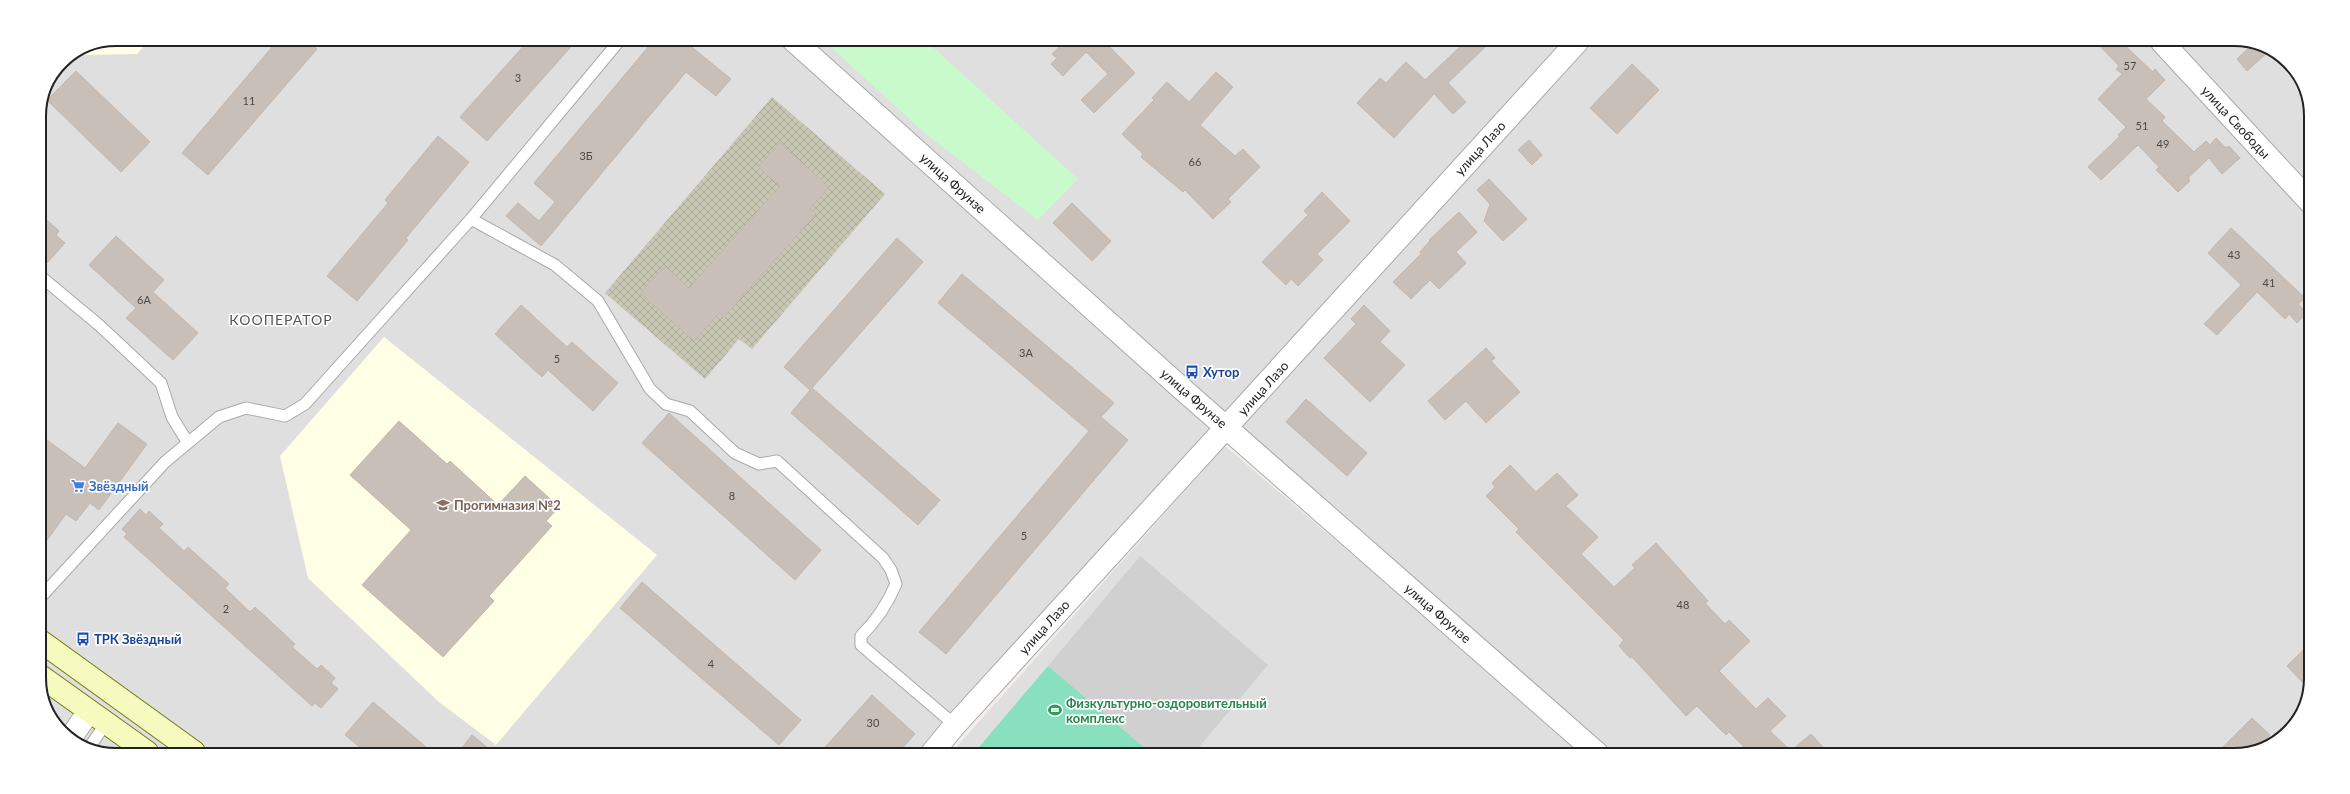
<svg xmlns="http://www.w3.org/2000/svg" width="2350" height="794" viewBox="0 0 2350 794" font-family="Lato,sans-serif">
  <defs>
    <pattern id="construction-cross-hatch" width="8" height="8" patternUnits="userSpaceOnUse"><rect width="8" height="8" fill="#c7c7b4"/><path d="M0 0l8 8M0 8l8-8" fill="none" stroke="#abab9a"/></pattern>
  </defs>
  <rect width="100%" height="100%" fill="#f2efe9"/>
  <path fill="#e0dfdf" d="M150 39 2254 42 2292 65 2311 111 2308 698 2281 739 2234 755 1598 754 1227 427 932 753 96 752 55 725 39 683V116L45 86 62 61 72 55 137 54Z
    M1225 446 1586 754 951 753Z"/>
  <path fill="#ffffe5" d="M116 39H150L137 54 72 55 87 45Z
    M384 337 657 555 496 745 439 702 308 578 280 456Z"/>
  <path fill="#d0d0d0" d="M1140 556 1268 665 1193 754H1152L1048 666Z"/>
  <path fill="url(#construction-cross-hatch)" d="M772 97 885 194 752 349 739 339 705 379 605 293Z"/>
  <path fill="#c8facc" d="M823 40H925L1078 179 1038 220 926 134Z"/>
  <path fill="#88e0be" d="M1048 666 1152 754 974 753Z"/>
  <path fill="#c7bfb8" stroke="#c4b6ab" d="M279 39H305L317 49 208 175 182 153Z
    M529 40H577L487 141 460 117Z
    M654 40H683L731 79 716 96 686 72 541 246 506 216 518 203 539 221 555 202 534 183Z
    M1066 40H1103L1135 73 1094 113 1081 100 1108 74 1086 52 1063 76 1051 64 1057 58 1052 54Z
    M1466 41H1491L1448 83 1466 102 1453 114 1434 94 1394 138 1357 103 1380 78 1386 83 1406 62 1425 80Z
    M2095 41 2121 42 2153 72 2155 69 2165 80 2146 99 2165 117 2162 121 2194 152 2206 141 2210 145 2216 138 2226 148 2229 146 2240 158 2222 174 2209 158 2188 178 2190 181 2178 192 2156 170 2159 167 2138 145 2101 180 2088 167 2120 136 2118 135 2126 127 2098 99 2122 74 2116 69 2119 66Z
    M2255 42 2269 51 2247 71 2237 59Z
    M1632 64 1659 90 1617 134 1590 108Z
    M76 71 150 142 121 172 47 100Z
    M1216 72 1233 87 1200 125 1235 156 1243 149 1260 167 1228 199 1231 202 1213 219 1185 190 1183 192 1141 157 1143 154 1122 134 1154 100 1152 98 1167 82 1189 102Z
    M438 136 469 162 406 238 408 240 357 301 327 276 388 203 385 200Z
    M1529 140 1542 155 1532 165 1518 150Z
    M780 143 829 187 810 209 816 214 724 317 719 313 694 341 640 293 665 266 689 288 780 186 758 167Z
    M1489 179 1527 219 1503 241 1484 221 1490 204 1477 190Z
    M1322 192 1350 221 1317 254 1323 260 1298 286 1291 279 1286 285 1262 262 1308 215 1304 211Z
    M1072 203 1111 241 1092 261 1053 223Z
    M1459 212 1477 232 1456 252 1466 263 1439 289 1430 280 1411 299 1393 282 1421 254 1420 252 1430 241 1429 240Z
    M39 213 59 231 56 235 65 243 47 263 39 255Z
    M2231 228 2305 298 2298 304 2307 313 2297 323 2289 314 2285 319 2257 292 2217 335 2204 324 2241 285 2208 253Z
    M116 236 164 280 153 292 198 333 173 360 126 318 136 308 89 265Z
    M897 238 923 262 812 388 940 500 918 525 791 413 810 390 784 367Z
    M962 274 1114 403 1101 417 1128 440 946 654 919 632 1089 431 938 303Z
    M521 305 567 347 572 342 618 383 593 411 548 370 542 377 495 334Z
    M1364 305 1390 331 1380 342 1405 365 1370 402 1324 358 1356 324 1351 319Z
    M1486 348 1495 358 1491 361 1520 392 1486 423 1466 401 1445 420 1428 401Z
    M1306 399 1367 453 1347 476 1286 422Z
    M669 413 821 550 795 580 642 443Z
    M399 421 447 464 450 461 498 505 525 476 559 507 546 521 552 526 489 596 494 601 443 657 362 585 411 530 350 475Z
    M118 423 147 444 99 510 90 503 76 521 66 514 39 551V434L85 468Z
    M1510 465 1536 492 1557 473 1578 495 1566 506 1598 537 1581 554 1614 587 1635 568 1632 565 1656 543 1708 601 1705 603 1725 624 1729 620 1750 641 1719 671 1756 709 1768 698 1786 716 1770 731 1791 751 1811 734 1829 754H1751L1729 732 1726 735 1697 706 1686 716 1632 657 1630 658 1619 646 1624 640 1516 532 1519 529 1486 496 1495 487 1492 483Z
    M140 509 146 515 149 511 163 524 159 528 184 551 188 547 229 584 225 588 250 612 255 607 295 644 292 647 317 669 321 665 335 678 331 683 338 689 321 708 315 703 312 706 124 537 127 534 122 529Z
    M642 582 801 720 779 745 620 608Z
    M2309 644 2308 658V688L2287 666Z
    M872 695 915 734 898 753H820Z
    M373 702 433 753H367L345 735Z
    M2252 718 2270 735 2259 747 2232 755 2223 747Z
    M472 735 494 753H458Z"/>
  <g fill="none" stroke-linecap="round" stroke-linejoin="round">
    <g stroke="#a9a9a9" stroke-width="13">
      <path id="lane" d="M471 219 555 265 598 301 650 389 666 404 690 411 735 453 759 464 777 461 883 558 891 570 896 584C887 605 877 620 861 636V645L955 725
        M39 275 99 325 161 383 172 417 188 443
        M39 599 165 462 219 417 246 408 285 416 305 404 471 219 620 40
        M89 748 106 723"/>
    </g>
    <g stroke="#a9a9a9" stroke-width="24">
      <path id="street" d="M793 40 1180 387 1598 754
        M2162 42 2310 202
        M72 736 89 711
        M932 753 955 725 1578 41"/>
    </g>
    <g stroke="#707d05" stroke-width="24">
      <path id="secondary" d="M39 640 194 752
        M39 675 147 752"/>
    </g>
    <use href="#lane" stroke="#fff" stroke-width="11"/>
    <use href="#street" stroke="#fff" stroke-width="22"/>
    <use href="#secondary" stroke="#f7fabf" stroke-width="22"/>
  </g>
  <defs>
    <g id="bus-bare" transform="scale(1.08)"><path d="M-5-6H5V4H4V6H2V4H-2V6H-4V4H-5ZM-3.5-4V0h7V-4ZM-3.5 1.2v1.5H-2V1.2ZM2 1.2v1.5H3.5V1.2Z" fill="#1a4fb4" stroke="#fff" stroke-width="2.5" paint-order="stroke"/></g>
    <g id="supermarket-bare" transform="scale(1.08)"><path d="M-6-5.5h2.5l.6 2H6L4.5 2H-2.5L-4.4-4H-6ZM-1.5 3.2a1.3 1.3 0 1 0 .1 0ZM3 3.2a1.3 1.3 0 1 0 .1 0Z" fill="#3f7fe0" stroke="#fff" stroke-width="2.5" paint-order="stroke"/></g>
    <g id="school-bare" transform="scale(1.08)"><path d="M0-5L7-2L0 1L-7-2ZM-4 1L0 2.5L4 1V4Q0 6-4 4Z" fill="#8d6e63" stroke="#fff" stroke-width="2.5" paint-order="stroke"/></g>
    <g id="stadium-bare" transform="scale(1.08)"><path d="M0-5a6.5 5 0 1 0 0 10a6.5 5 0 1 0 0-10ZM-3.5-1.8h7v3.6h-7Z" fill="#2e9e5b" stroke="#fff" stroke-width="2.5" paint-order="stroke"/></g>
  </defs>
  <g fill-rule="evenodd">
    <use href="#bus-bare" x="1192" y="372"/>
    <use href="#supermarket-bare" x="78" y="486"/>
    <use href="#school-bare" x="443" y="505"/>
    <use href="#bus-bare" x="83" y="639"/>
    <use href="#stadium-bare" x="1055" y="710"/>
  </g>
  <g text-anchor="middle" stroke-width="3.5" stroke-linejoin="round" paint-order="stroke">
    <g font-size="11" fill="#4b4948">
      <text x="2130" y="70">57</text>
      <text x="518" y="82">3</text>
      <text x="249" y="105">11</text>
      <text x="2142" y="130">51</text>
      <text x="2163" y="148">49</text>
      <text x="586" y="160">3Б</text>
      <text x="1195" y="166">66</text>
      <text x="2234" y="259">43</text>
      <text x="2269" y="287">41</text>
      <text x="144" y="304">6А</text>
      <text x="1026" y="357">3А</text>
      <text x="557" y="363">5</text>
      <text x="732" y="500">8</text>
      <text x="1024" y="540">5</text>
      <text x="1683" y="609">48</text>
      <text x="226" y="613">2</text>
      <text x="711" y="668">4</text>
      <text x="873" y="727">30</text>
    </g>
    <g font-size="13" fill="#222" stroke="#fff">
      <text transform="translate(2236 122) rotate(47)" y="5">улица Свободы</text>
      <text transform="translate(1480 148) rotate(-48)" y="5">улица Лазо</text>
      <text transform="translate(953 183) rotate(42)" y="5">улица Фрунзе</text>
      <text transform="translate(1263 388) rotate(-48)" y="5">улица Лазо</text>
      <text transform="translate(1194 398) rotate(41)" y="5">улица Фрунзе</text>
      <text transform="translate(1438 613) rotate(41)" y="5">улица Фрунзе</text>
      <text transform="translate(1044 627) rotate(-48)" y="5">улица Лазо</text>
    </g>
    <g font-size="13" font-weight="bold" fill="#164399" stroke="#fff" text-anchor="start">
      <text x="1203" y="377">Хутор</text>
      <text x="94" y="644">ТРК Звёздный</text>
    </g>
    <g font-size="13" font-weight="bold" fill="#366cbe" stroke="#fff" text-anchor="start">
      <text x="89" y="491">Звёздный</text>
    </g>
    <g font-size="13" font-weight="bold" fill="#785e54" stroke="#fff" text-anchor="start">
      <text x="454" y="510">Прогимназия №2</text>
    </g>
    <g font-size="13" font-weight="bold" fill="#27864d" stroke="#fff" text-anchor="start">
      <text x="1066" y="708">Физкультурно-оздоровительный<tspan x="1066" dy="15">комплекс</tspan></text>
    </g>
    <g font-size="14" letter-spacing="1" fill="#555" stroke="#fff">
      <text x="281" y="325">КООПЕРАТОР</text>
    </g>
  </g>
  <path d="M0 0H2350V794H0ZM116 46H2234A70 70 0 0 1 2304 116V678A70 70 0 0 1 2234 748H116A70 70 0 0 1 46 678V116A70 70 0 0 1 116 46Z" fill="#fff" fill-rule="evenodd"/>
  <path fill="none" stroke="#222" stroke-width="2" d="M116 46H2234A70 70 0 0 1 2304 116V678A70 70 0 0 1 2234 748H116A70 70 0 0 1 46 678V116A70 70 0 0 1 116 46Z"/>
</svg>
